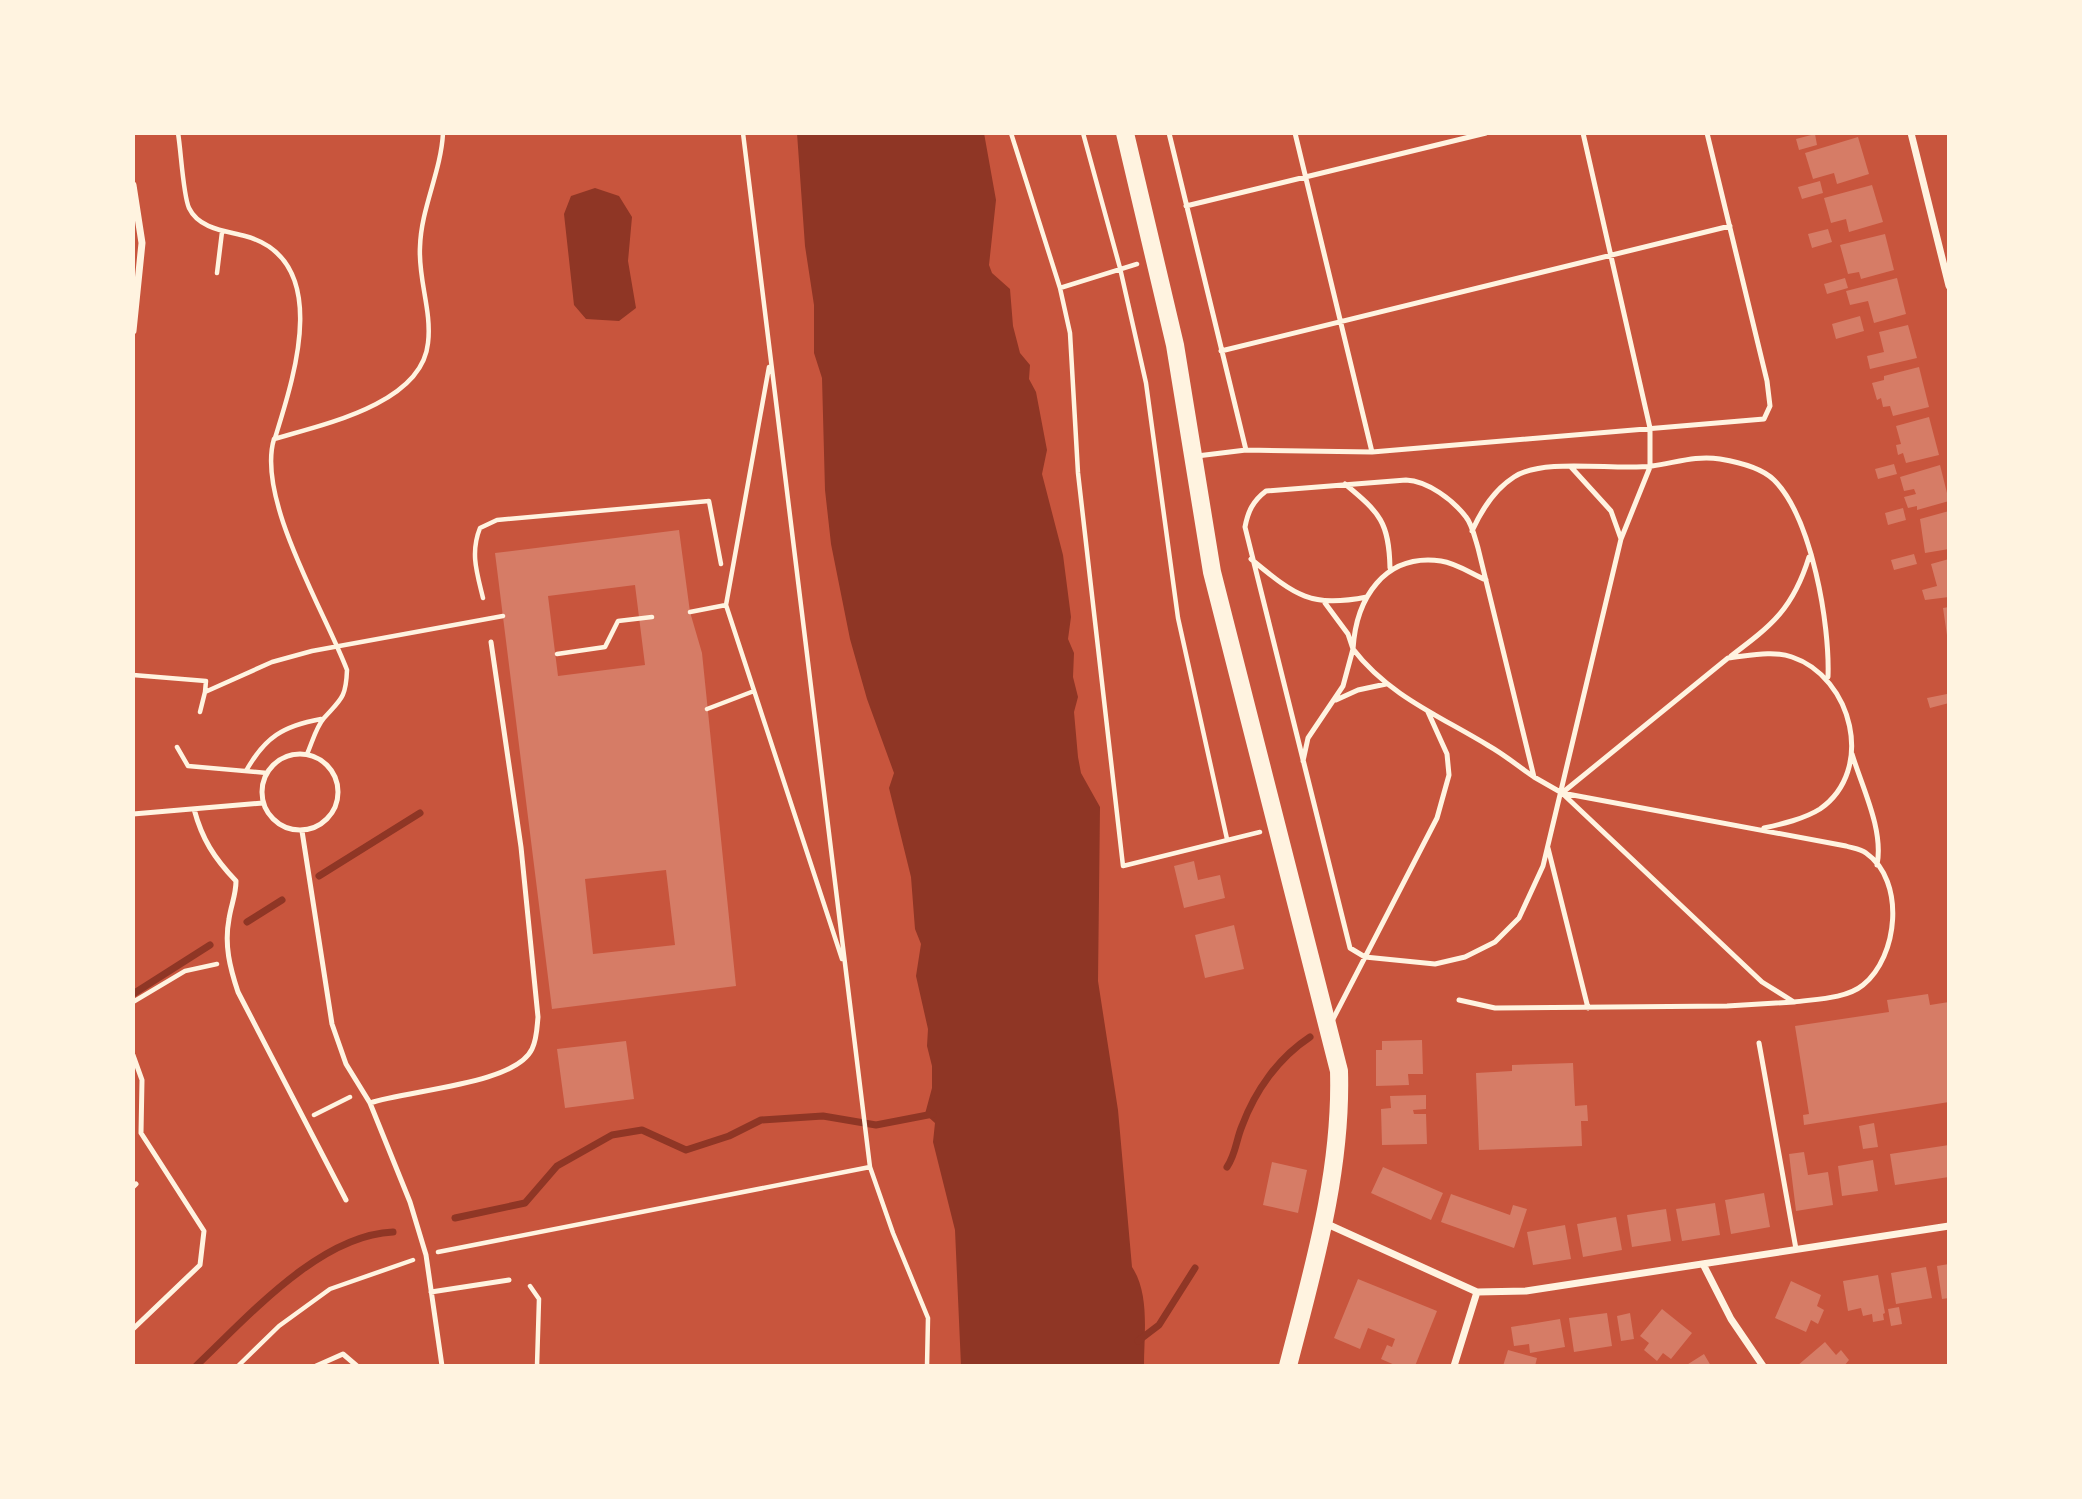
<svg xmlns="http://www.w3.org/2000/svg" width="2082" height="1499" viewBox="0 0 2082 1499" font-family="Commissioner,sans-serif">
  <rect width="100%" height="100%" fill="#c8553d"/>
  <path fill="#8f3625" d="M797 133H984L996 200 989 265 992 273 1010 289 1013 326 1020 353 1030 365 1029 379 1036 392 1047 450 1042 474 1063 555 1071 617 1068 639 1074 653 1073 677 1078 697 1074 712 1078 757 1081 773 1100 807 1098 981 1118 1110 1132 1267C1150 1294 1144 1334 1144 1366H961L955 1230 933 1142 935 1123 925 1114 932 1088V1066L927 1046 928 1029 916 976 921 944 915 929 911 877 889 788 894 773 867 699 850 639 831 544 825 490 822 378 814 353V305L805 246Z
    M595 188 619 196 632 217 628 261 636 308 619 321 586 319 574 305 564 214 571 196Z"/>
  <g fill="none" stroke-linecap="round" stroke-linejoin="round">
    <path stroke="#8f3625" stroke-width="7" d="M319 876 420 813
      M247 922 282 900
      M133 994 210 945
      M1227 1167C1236 1154 1236 1140 1242 1126 1255 1091 1278 1058 1310 1037
      M455 1218 525 1203 557 1166 612 1135 642 1130 686 1150 729 1136 761 1120 823 1116 876 1125 933 1114
      M1138 1341 1159 1325 1195 1268
      M196 1366C247 1318 319 1235 393 1232"/>
  </g>
  <path fill="#d67c66" fill-rule="evenodd" d="M1815 134 1817 145 1799 150 1796 139Z
    M1858 137 1869 174 1837 184 1834 173 1813 179 1805 153Z
    M1820 181 1823 193 1802 199 1798 187Z
    M1872 185 1883 222 1849 232 1846 219 1831 223 1824 198Z
    M1828 229 1832 242 1812 248 1808 234Z
    M1885 234 1894 270 1861 279 1859 272 1848 274 1840 245Z
    M1845 278 1848 288 1827 294 1824 284Z
    M1897 278 1906 314 1874 323 1868 301 1850 305 1846 291Z
    M1860 316 1864 331 1836 339 1832 324Z
    M1908 325 1917 358 1870 369 1867 356 1884 352 1879 332Z
    M1919 367 1929 407 1893 416 1890 406 1883 407 1881 398 1877 400 1872 383 1884 380V376Z
    M1929 417 1939 455 1906 463 1903 453 1898 455 1896 445 1901 444 1896 426Z
    M1894 464 1897 474 1878 479 1875 469Z
    M1940 465 1949 501 1917 510V506L1908 508 1904 497 1916 494 1914 489 1904 491 1900 477Z
    M1903 508 1906 520 1888 525 1885 513Z
    M1949 511V549L1925 553 1920 519Z
    M679 530 690 612 702 653 736 986 552 1009 495 553ZM635 585 645 665 558 676 548 596ZM666 870 675 945 593 954 585 879Z
    M1914 554 1917 564 1894 570 1891 560Z
    M1949 559V597L1925 600 1922 590 1937 586 1931 564Z
    M1949 607V642H1948L1943 608Z
    M1947 694 1949 703 1930 708 1927 698Z
    M1194 861 1198 880 1220 875 1225 898 1184 908 1174 866Z
    M1234 925 1244 969 1205 978 1195 935Z
    M1928 994 1930 1005 1949 1002V1102L1804 1125 1803 1115 1809 1114 1795 1026 1889 1012 1887 1000Z
    M1422 1040 1423 1074H1408L1409 1085 1376 1086V1050H1382V1041Z
    M626 1041 634 1099 565 1108 557 1049Z
    M1573 1063 1575 1106 1587 1105 1588 1121H1581L1582 1146 1479 1150 1476 1073 1512 1071V1065Z
    M1426 1095V1109L1413 1110 1414 1114H1426L1427 1144 1382 1145 1381 1109 1391 1108 1390 1096Z
    M1874 1123 1878 1147 1863 1149 1859 1126Z
    M1949 1145V1177L1895 1185 1890 1154Z
    M1804 1152 1808 1175 1828 1172 1833 1205 1796 1211 1789 1154Z
    M1873 1160 1878 1191 1842 1196 1838 1166Z
    M1272 1162 1307 1170 1298 1213 1263 1205Z
    M1383 1167 1443 1193 1431 1220 1371 1193Z
    M1764 1193 1770 1227 1731 1234 1725 1200Z
    M1451 1194 1510 1215 1513 1205 1527 1209 1514 1248 1441 1222Z
    M1715 1203 1720 1235 1682 1241 1676 1209Z
    M1666 1209 1671 1241 1632 1247 1627 1215Z
    M1616 1217 1622 1250 1583 1257 1577 1224Z
    M1565 1225 1571 1259 1533 1265 1527 1232Z
    M1949 1264V1298L1942 1299 1937 1266Z
    M1926 1267 1932 1298 1896 1304 1891 1273Z
    M1878 1275 1885 1313 1883 1314 1884 1320 1873 1322 1872 1314 1863 1316 1861 1308 1848 1311 1843 1281Z
    M1358 1279 1437 1311 1415 1366H1397L1381 1359 1387 1345 1392 1347 1395 1339 1368 1328 1360 1349 1334 1338Z
    M1791 1281 1821 1295 1817 1306 1824 1310 1818 1324 1811 1320 1806 1332 1775 1318Z
    M1899 1307 1902 1324 1891 1326 1888 1309Z
    M1662 1309 1692 1333 1671 1359 1663 1353 1657 1361 1644 1350 1649 1343 1640 1336Z
    M1607 1313 1612 1346 1574 1352 1569 1318Z
    M1630 1313 1634 1339 1621 1341 1617 1316Z
    M1560 1319 1565 1347 1530 1353 1529 1344 1514 1346 1511 1327Z
    M1825 1342 1836 1355 1841 1350 1849 1360 1844 1366H1797Z
    M1508 1350 1537 1358 1535 1366H1503Z
    M1704 1354 1711 1366H1685Z"/>
  <g fill="none" stroke-linecap="round" stroke-linejoin="round">
    <path stroke="#fff3e0" stroke-width="4.5" d="M178 133C181 150 183 195 189 208 199 229 226 231 245 236 333 260 294 377 275 438
      M743 133 870 1167 893 1233 928 1318 927 1366
      M1011 133 1060 288 1070 333 1078 473 1123 866 1260 832
      M1083 133 1120 268 1146 383 1178 618 1227 839
      M217 273 222 232
      M1060 288 1137 264
      M769 367 726 605 842 959
      M483 598C477 573 470 553 480 528L497 520 709 501 721 564
      M690 612 726 605
      M557 654 605 647 618 621 652 617
      M133 675 206 681 205 692
      M707 709 754 691
      M200 712 205 692 272 662 312 651 503 616
      M177 747 188 766 267 773
      M307 754C312 743 316 727 324 718 341 699 346 698 347 670 325 612 256 499 274 439 322 425 422 404 428 343 432 311 418 279 420 247 421 208 441 172 443 133
      M246 771C265 737 283 726 321 719
      M133 1002 185 971 217 964
      M314 1115 350 1097
      M438 1252 870 1167
      M530 1286 539 1299 537 1366
      M238 1366 279 1326 330 1289 413 1260"/>
    <path stroke="#fff3e0" stroke-width="5" d="M1169 133 1246 450 1372 452 1764 419 1770 406 1767 381 1707 133
      M1295 133 1372 452
      M1186 206 1486 133
      M1221 351 1730 226
      M1197 456 1246 450
      M1571 467 1611 511 1621 539
      M1345 484C1380 513 1389 522 1390 568
      M1472 531C1482 509 1494 490 1514 477 1545 457 1616 471 1652 466 1675 463 1696 455 1720 459 1738 462 1761 467 1774 480 1812 518 1830 625 1828 677
      M1251 559C1295 595 1309 608 1367 597
      M1486 580C1472 574 1456 563 1441 561 1384 553 1356 599 1353 649 1389 696 1440 716 1489 746 1505 755 1519 767 1534 777
      M1731 656C1772 625 1793 609 1809 557
      M1336 700 1358 690 1386 684
      M262 792a38 38 0 1 1 76 0a38 38 0 1 1-76 0Z
      M1852 754C1862 787 1884 830 1877 865
      M1303 761 1308 738 1343 686 1353 649 1348 634 1325 603
      M1562 793 1846 846C1852 848 1861 849 1866 853 1906 881 1898 957 1863 985 1846 999 1815 999 1794 1002L1762 982 1562 793 1534 777 1478 548C1475 538 1472 524 1466 517 1453 500 1428 481 1406 480L1266 491C1253 501 1248 511 1245 527L1350 948 1365 957 1435 964 1465 957 1495 942 1519 918 1543 866 1621 539 1650 467V428L1583 133
      M1562 793 1728 658C1748 656 1773 650 1792 657 1852 677 1876 770 1820 809 1804 819 1782 824 1764 828
      M194 809C202 839 214 858 236 881 236 895 231 905 229 919 224 945 230 968 238 992L346 1200
      M133 814 263 803
      M302 831 332 1024 346 1064 370 1103 410 1202 426 1255 442 1366
      M1548 848 1588 1008
      M1459 1000 1495 1008 1727 1006 1794 1002
      M1331 1023 1437 818 1449 775 1447 754 1428 712
      M1759 1043 1796 1249
      M133 1055 142 1080 141 1133 204 1231 200 1265 133 1329
      M370 1103C407 1090 515 1085 532 1049 537 1039 537 1027 538 1017L521 847 491 642
      M133 1187 136 1184
      M431 1292 509 1280
      M316 1366 343 1354 357 1366"/>
    <path stroke="#fff3e0" stroke-width="7" d="M1911 133 1949 286
      M133 185 142 243 133 331
      M1325 1223 1477 1292 1454 1366
      M1703 1264 1731 1319 1763 1366
      M1477 1292 1526 1291 1949 1226"/>
    <path stroke="#fff3e0" stroke-width="18" d="M1125 133 1175 345 1212 572 1339 1071C1342 1172 1313 1269 1288 1366"/>
  </g>
  <rect width="2082" height="1499" fill="none" stroke="#fff3e0" stroke-width="270"/>
</svg>
